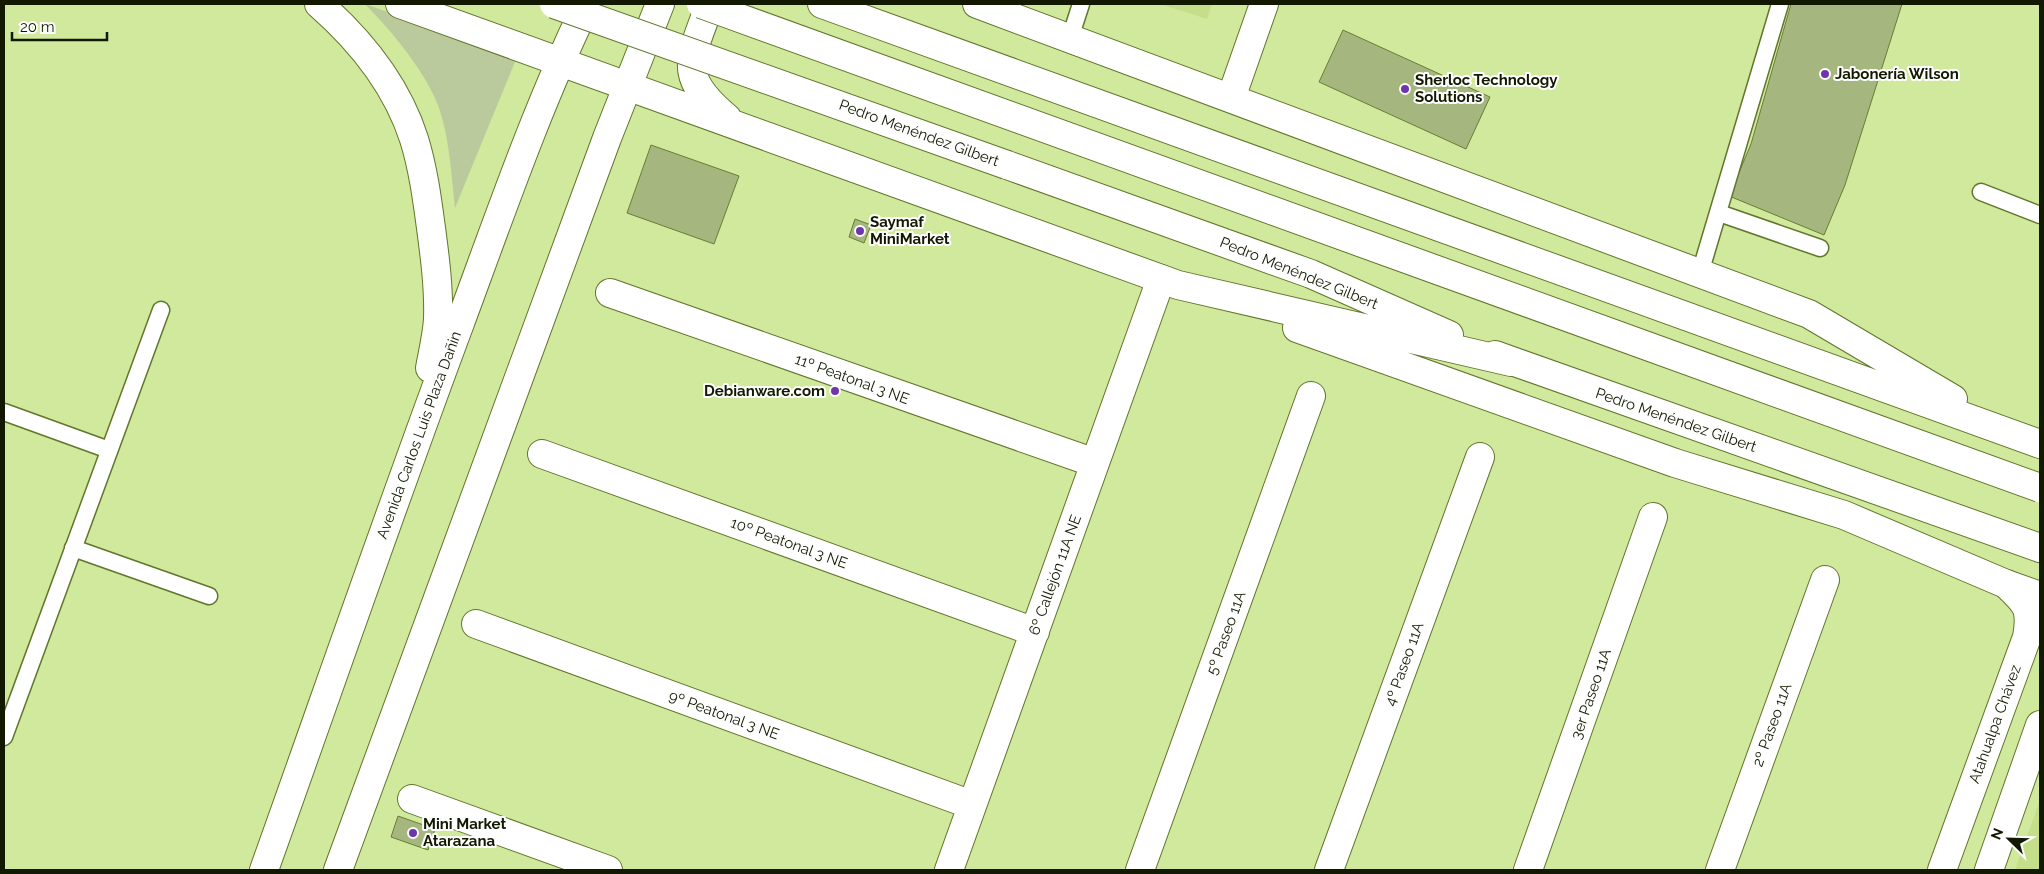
<svg xmlns="http://www.w3.org/2000/svg" width="2044" height="874" viewBox="0 0 2044 874" font-family="Raleway,sans-serif">
  <rect width="100%" height="100%" fill="#d1e99c"/>
  <path fill="#c5de8a" d="M1160 4H1212L1207 19Z
    M2040 800V870H2015Z"/>
  <path fill="#bbca9c" d="M365 4 517 57 455 208C451 172 449 124 432 92 415 59 390 30 365 4Z"/>
  <path fill="#a5b77e" stroke="#697d33" d="M1791 4H1902L1845 185 1824 235 1729 196 1751 144Z
    M1343 30 1490 97 1466 149 1319 82Z
    M651 145 739 176 714 244 627 213Z
    M855 219 871 225 864 243 849 237Z
    M398 816 435 829 428 850 391 837Z"/>
  <g fill="none" stroke-linecap="round" stroke-linejoin="round">
    <g stroke="#61752b" stroke-width="19">
      <path id="lane" d="M1070 38 1081 4
        M1981 192 2040 215
        M1719 213 1820 248
        M1700 273 1780 4
        M4 412 109 450
        M73 548 209 596
        M4 737 161 310"/>
    </g>
    <g stroke="#61752b" stroke-width="30">
      <path id="street" d="M1231 98 1264 4
        M610 293 1095 463
        M542 454 1035 632
        M476 624 972 805
        M412 799 608 870
        M949 870 1161 279
        M1140 870 1311 396
        M1329 870 1480 457
        M1528 870 1653 517
        M1720 870 1825 580"/>
    </g>
    <g stroke="#61752b" stroke-width="30">
      <path id="secondary" d="M319 4C360 40 397 86 414 139 423 168 427 198 431 228 435 258 439 289 438 319 437 335 433 352 430 368
        M264 870C329 688 392 505 460 323 500 215 537 107 587 4
        M338 870 607 138 660 4
        M1942 870 2027 637C2032 608 2027 604 2006 584
        M1989 870 2040 725"/>
    </g>
    <g stroke="#61752b" stroke-width="30">
      <path id="primary" d="M400 4 1178 285 1511 362
        M710 4C690 60 676 75 727 118
        M822 4 2040 444
        M977 4 1809 314 1953 399
        M1007 165 1311 274 1449 335
        M1297 328 1675 463 1844 515 2006 584 2040 596
        M1495 355 2040 548"/>
    </g>
    <use href="#lane" stroke="#fff" stroke-width="16"/>
    <use href="#street" stroke="#fff" stroke-width="28"/>
    <use href="#secondary" stroke="#fff" stroke-width="28"/>
    <use href="#primary" stroke="#fff" stroke-width="28"/>
    <g stroke="#61752b" stroke-width="30" stroke-linecap="butt">
      <path id="primary-bridge" d="M554 4 1007 165
        M701 4 2040 488"/>
    </g>
    <use href="#primary-bridge" stroke="#fff" stroke-width="28"/>
  </g>
  <g fill="#6f35ab" stroke="#fefefe" stroke-width="2">
    <circle cx="1825" cy="74" r="5"/>
    <circle cx="1405" cy="89" r="5"/>
    <circle cx="860" cy="231" r="5"/>
    <circle cx="835" cy="391" r="5"/>
    <circle cx="413" cy="833" r="5"/>
  </g>
  <g text-anchor="middle" stroke-width="4" stroke-linejoin="round" paint-order="stroke">
    <g font-size="15" font-weight="bold" fill="#121900" stroke="#fefefe" text-anchor="start">
      <text x="1835" y="79">Jabonería Wilson</text>
      <text x="1415" y="85">Sherloc Technology<tspan x="1415" dy="17">Solutions</tspan></text>
      <text x="870" y="227">Saymaf<tspan x="870" dy="17">MiniMarket</tspan></text>
      <text x="825" y="396" text-anchor="end">Debianware.com</text>
      <text x="423" y="829">Mini Market<tspan x="423" dy="17">Atarazana</tspan></text>
    </g>
    <g font-size="15" fill="#121900" stroke="#fefefe">
      <text transform="translate(919 133) rotate(20)" y="5">Pedro Menéndez Gilbert</text>
      <text transform="translate(1299 273) rotate(22)" y="5">Pedro Menéndez Gilbert</text>
      <text transform="translate(852 379) rotate(20)" y="5">11º Peatonal 3 NE</text>
      <text transform="translate(1676 420) rotate(19)" y="5">Pedro Menéndez Gilbert</text>
      <text transform="translate(419 435) rotate(-70)" y="5">Avenida Carlos Luis Plaza Dañin</text>
      <text transform="translate(789 543) rotate(20)" y="5">10º Peatonal 3 NE</text>
      <text transform="translate(1055 575) rotate(-70)" y="5">6º Callejón 11A NE</text>
      <text transform="translate(1226 633) rotate(-70)" y="5">5º Paseo 11A</text>
      <text transform="translate(1404 664) rotate(-70)" y="5">4º Paseo 11A</text>
      <text transform="translate(1591 694) rotate(-71)" y="5">3er Paseo 11A</text>
      <text transform="translate(724 715) rotate(20)" y="5">9º Peatonal 3 NE</text>
      <text transform="translate(1995 724) rotate(-70)" y="5">Atahualpa Chávez</text>
      <text transform="translate(1772 725) rotate(-70)" y="5">2º Paseo 11A</text>
    </g>
  </g>
  <rect width="2044" height="874" fill="none" stroke="#121900" stroke-width="10"/>
  <g transform="translate(2009 839) rotate(293)" stroke="#fefefe" stroke-width="4" paint-order="stroke">
  <path d="M0-4L9 19L0 12L-9 19Z" fill="#121900"/>
  <text y="-8" font-size="14" font-weight="bold" text-anchor="middle" fill="#121900">N</text>
  </g>
  <path d="M12 32v8h95v-8" fill="none" stroke="#121900" stroke-width="2.5"/>
  <text x="20" y="32" font-size="15" fill="#121900" stroke="#fefefe" stroke-width="4" paint-order="stroke">20 m</text>
</svg>
